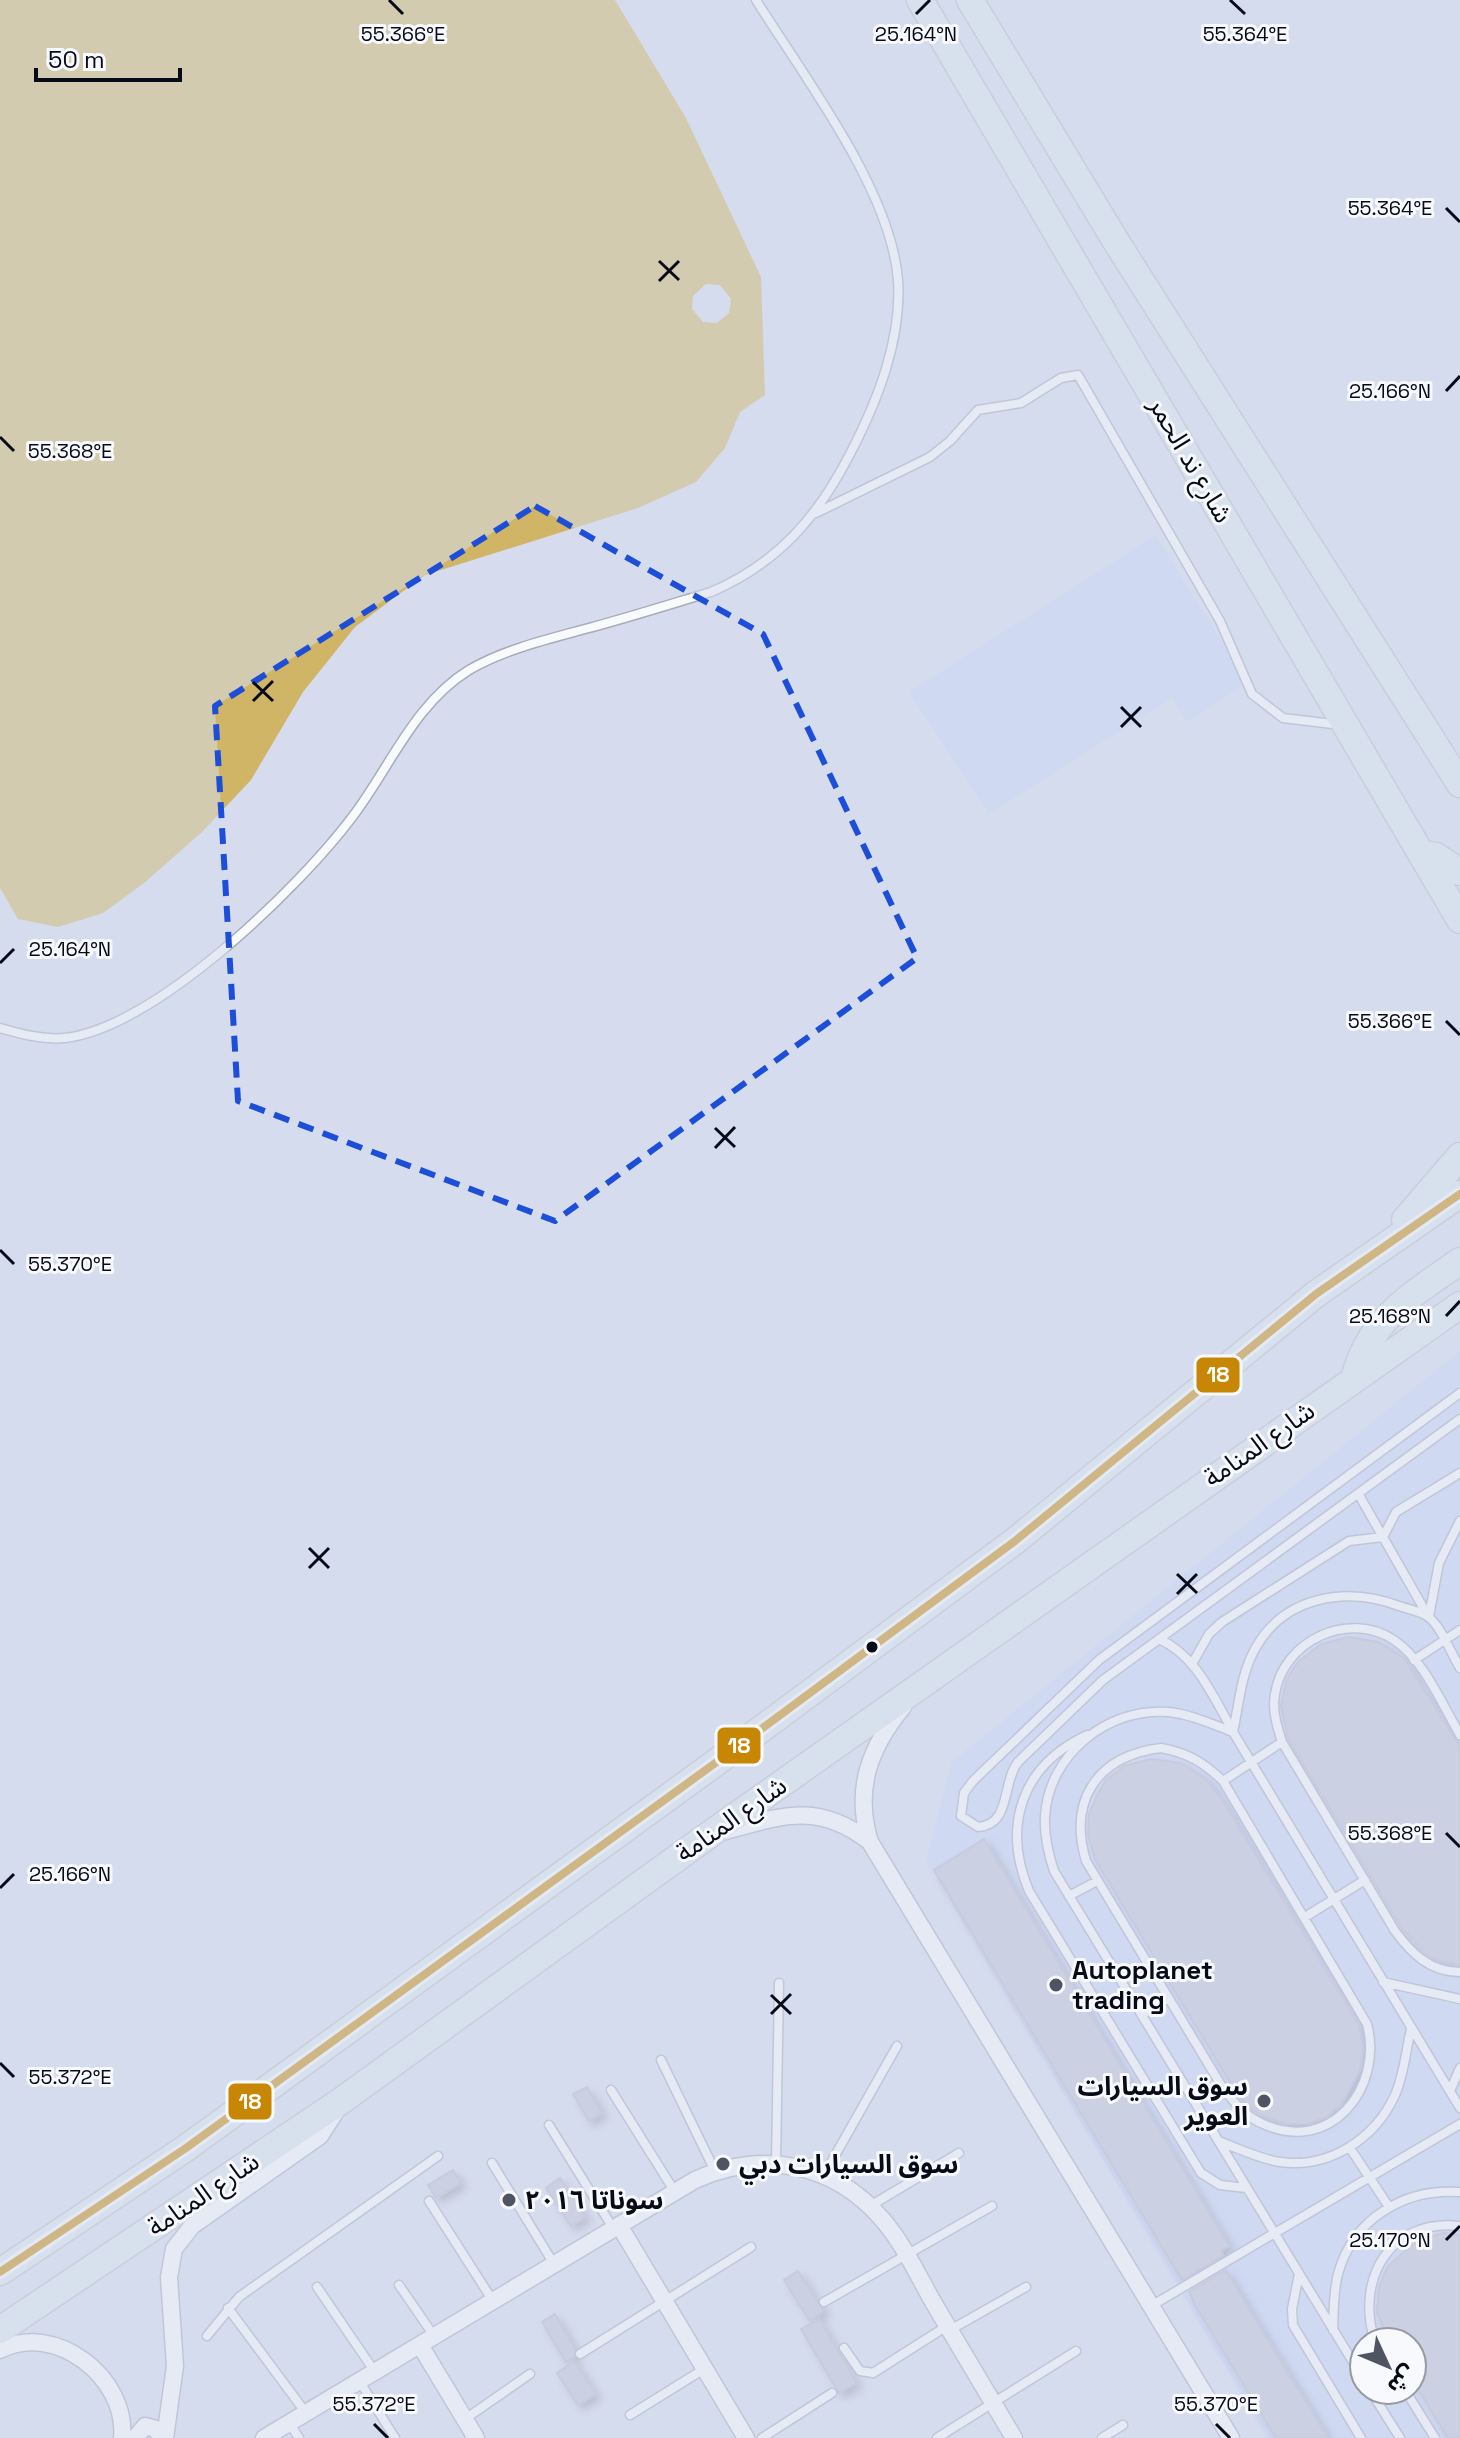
<svg xmlns="http://www.w3.org/2000/svg" width="1460" height="2438" viewBox="0 0 1460 2438" font-family="'Space Grotesk','Noto Sans Arabic',sans-serif">
  <defs>
    <filter id="shadow"><feDropShadow dx="5" dy="5" stdDeviation="4" flood-color="#0004"/></filter>
  </defs>
  <rect width="100%" height="100%" fill="#d6dcee"/>
  <path fill="#c8d4f6" fill-rule="evenodd" d="M1156 535 1247 683 1187 722 1172 698 989 814 909 692Z
    M1460 1351V2438H1267L926 1860 952 1762ZM1364 2342H1412V2390H1364Z"/>
  <path fill="#cfb565" fill-rule="evenodd" d="M0 0H615L686 118 761 277 765 395 740 412 725 448 696 482 638 508 425 575 355 627 303 692 251 780 202 832 144 883 103 913 58 927 18 919 0 888ZM706 284 720 285 731 299 729 313 717 323 703 322 692 309 693 296Z"/>
  <path fill="#bec3d2" stroke="#b4b9c8" stroke-width="2" filter="url(#shadow)" d="M1349 1637 1378 1642 1404 1658 1460 1747V1965L1442 1962 1426 1954 1401 1927 1288 1739 1281 1706 1287 1678 1298 1662 1321 1644Z
    M1151 1759 1180 1763 1206 1779 1223 1801 1359 2025 1363 2048 1360 2070 1341 2105 1326 2117 1307 2124H1287L1258 2114 1239 2097 1095 1859 1088 1835 1089 1814 1097 1795 1106 1780 1124 1766Z
    M984 1839 1229 2246 1221 2251 1223 2255 1182 2280 934 1870Z
    M587 2087 602 2113 589 2121 573 2094Z
    M453 2170 461 2183 436 2198 428 2185Z
    M560 2178 586 2217 571 2226 546 2188Z
    M1443 2233 1460 2235V2438H1448L1412 2379V2342H1389L1377 2312 1379 2287 1387 2267 1417 2240Z
    M1226 2270 1239 2293 1328 2438H1276L1195 2305 1189 2292Z
    M798 2271 824 2311 810 2321 784 2280Z
    M555 2314 575 2349 574 2357 566 2362 542 2322Z
    M819 2319 857 2383 839 2393 801 2329Z
    M574 2361 596 2394 578 2405 557 2373Z"/>
  <g fill="none" stroke-linecap="round" stroke-linejoin="round">
    <g stroke="#a6acbb" stroke-width="11">
      <path id="service" d="M816 513 930 457 950 441 978 410 1021 403 1061 378 1078 375 1220 621 1252 694 1283 718 1341 725
        M0 1028C21 1034 43 1040 65 1038 155 1028 300 887 353 816 390 767 415 703 469 670 505 649 549 639 589 628 630 617 671 604 711 592 778 563 817 518 850 454 877 402 902 340 898 280 891 190 804 77 756 0
        M1460 1393 1099 1660 973 1781 964 1793 961 1816 978 1827C1012 1824 1001 1784 1018 1762L1103 1680 1460 1419
        M1359 1495 1428 1616
        M1429 1616 1439 1563 1460 1521
        M1159 1639C1197 1656 1213 1697 1233 1731
        M1414 1660 1460 1630
        M1192 1664 1209 1634 1222 1622 1349 1541 1383 1537 1396 1512 1460 1473
        M1233 1732C1239 1704 1241 1674 1255 1649 1284 1596 1346 1586 1399 1606 1407 1609 1420 1611 1427 1616 1441 1625 1451 1654 1460 1668
        M1087 1735C1021 1766 1002 1826 1029 1891L1201 2173 1220 2185 1246 2188
        M1460 1735C1442 1704 1424 1660 1394 1640 1348 1610 1283 1641 1275 1694 1272 1711 1277 1726 1282 1742L1395 1931C1411 1953 1430 1972 1460 1972
        M1161 1748C1188 1753 1203 1762 1223 1781L1367 2024C1384 2089 1329 2156 1261 2123 1243 2115 1232 2100 1221 2085L1086 1861C1068 1800 1097 1756 1161 1748Z
        M1223 1781 1282 1742
        M1069 1896 1097 1881
        M1305 1917 1365 1880
        M1383 1982 1460 1999
        M1143 2014 1168 1998
        M661 2060 715 2171
        M611 2090 675 2192
        M1450 2091 1460 2068
        M549 2125 613 2228
        M1221 2142C1239 2149 1260 2159 1280 2162 1329 2169 1375 2139 1395 2095 1404 2075 1406 2050 1411 2029
        M1350 2148 1389 2207
        M776 2162 779 1983
        M492 2163 554 2264
        M824 2175 897 2046
        M429 2201 493 2301
        M870 2206 959 2153
        M1299 2274 1292 2309 1293 2325 1361 2438
        M399 2285 434 2336
        M317 2287 375 2372
        M824 2302 992 2206
        M1151 2306 1460 2124
        M228 2308 306 2413
        M950 2330 1026 2287
        M1333 2330C1334 2312 1333 2292 1338 2274 1353 2219 1404 2188 1460 2192
        M207 2336 239 2297 438 2156
        M1375 2342C1355 2280 1389 2218 1460 2226
        M844 2348 860 2371 873 2373 947 2326
        M580 2354 751 2247
        M1364 2380 1054 1871C1048 1853 1044 1836 1045 1817 1048 1755 1108 1707 1168 1712 1190 1714 1212 1724 1233 1732L1460 2108
        M360 2382 395 2438
        M1370 2390 1400 2438
        M1405 2390 1435 2438
        M630 2415 704 2369
        M465 2419 530 2374
        M290 2424 299 2438
        M762 2438 832 2393
        M937 2438 1076 2351
        M1102 2438 1123 2425"/>
    </g>
    <g stroke="#a6acbb" stroke-width="19">
      <path id="minor" d="M903 1707C869 1748 854 1790 870 1842L1231 2438
        M726 1831C783 1815 819 1802 870 1842
        M619 2225 746 2438
        M420 2345 476 2438
        M0 2350C55 2321 128 2378 122 2438
        M135 2438 145 2426 156 2429 162 2438
        M165 2438 175 2366 169 2277 174 2249 192 2226 320 2136 338 2108
        M264 2438 695 2180C761 2150 833 2162 882 2219 904 2244 919 2278 936 2307 962 2350 988 2394 1014 2438"/>
    </g>
    <g stroke="#babdc6" stroke-width="29">
      <path id="primary" d="M920 0 1460 920
        M970 0 1117 243 1460 784
        M1421 854 1436 856 1460 872
        M1405 1220 1460 1156
        M1355 1376C1370 1318 1415 1293 1460 1261
        M0 2272 186 2148 729 1753 1015 1541 1316 1294 1460 1194
        M0 2330 341 2101 706 1837 1460 1305"/>
    </g>
    <use href="#service" stroke="#f9fafc" stroke-width="8"/>
    <use href="#minor" stroke="#f9fafc" stroke-width="16"/>
    <use href="#primary" stroke="#d7e6eb" stroke-width="26"/>
    <g stroke="#f7f9fd" stroke-width="14">
      <path id="bus-1" d="M0 2272 186 2148 729 1753 1015 1541 1316 1294 1460 1194"/>
    </g>
    <use href="#bus-1" stroke="#c78705" stroke-width="8"/>
  </g>
  <path d="M0 0H1460V2438H0ZM535 506 763 634 917 958 555 1221 238 1101 215 706Z" fill="#d6dcee" fill-opacity=".55" fill-rule="evenodd"/>
  <path fill="none" stroke="#1d4ed8" stroke-width="6" stroke-dasharray="16 10" stroke-linejoin="round" d="M535 506 763 634 917 958 555 1221 238 1101 215 706Z"/>
  <path fill="none" stroke="#070b18" stroke-width="3" d="M389 0 403 14M1230 0 1245 14M916 14 930 0M1446 208 1460 222M659 261 679 280M659 281 679 261M1446 391 1460 376M0 437 14 451M253 682 273 701M253 701 273 681M1121 707 1141 727M1121 727 1141 707M0 963 14 949M1446 1021 1460 1035M715 1128 735 1147M715 1148 735 1127M0 1250 14 1264M1446 1316 1460 1301M309 1548 329 1568M309 1568 329 1548M1177 1574 1197 1593M1177 1594 1197 1574M1446 1833 1460 1847M0 1888 14 1874M771 1995 791 2014M771 2014 791 1994M0 2063 14 2077M1446 2240 1460 2226M374 2424 388 2438M1216 2424 1230 2438"/>
  <circle fill="#070b18" stroke="#f7f9fd" stroke-width="3" cx="872" cy="1647" r="7"/>
  <g fill="#4f5463" stroke="#f7f9fd" stroke-width="3">
    <circle cx="1056" cy="1985" r="8"/>
    <circle cx="1264" cy="2101" r="8"/>
    <circle cx="723" cy="2164" r="8"/>
    <circle cx="509" cy="2200" r="8"/>
  </g>
  <g text-anchor="middle" stroke-width="6" stroke-linejoin="round" paint-order="stroke">
    <g font-size="26" fill="#070b18" stroke="#f7f9fd">
      <text transform="translate(1191 460) rotate(60)" y="9">شارع ند الحمر</text>
      <text transform="translate(1259 1444) rotate(-35)" y="9">شارع المنامة</text>
      <text transform="translate(731 1819) rotate(-35)" y="9">شارع المنامة</text>
      <text transform="translate(203 2194) rotate(-34)" y="9">شارع المنامة</text>
    </g>
    <g font-size="26" font-weight="bold" fill="#070b18" stroke="#f7f9fd" text-anchor="start">
      <text x="1072" y="1979">Autoplanet<tspan x="1072" dy="30">trading</tspan></text>
      <text x="1248" y="2095" text-anchor="end">سوق السيارات<tspan x="1248" dy="30">العوير</tspan></text>
      <text x="739" y="2173">سوق السيارات دبي</text>
      <text x="525" y="2209">سوناتا ٢٠١٦</text>
    </g>
  </g>
  <g font-size="20" text-anchor="middle" fill="#070b18" stroke="#f7f9fd" stroke-width="6" stroke-linejoin="round" paint-order="stroke">
    <text x="403" y="41">55.366°E</text>
    <text x="1245" y="41">55.364°E</text>
    <text x="916" y="41">25.164°N</text>
    <text x="1390" y="215">55.364°E</text>
    <text x="1390" y="398">25.166°N</text>
    <text x="70" y="458">55.368°E</text>
    <text x="70" y="956">25.164°N</text>
    <text x="1390" y="1028">55.366°E</text>
    <text x="70" y="1271">55.370°E</text>
    <text x="1390" y="1323">25.168°N</text>
    <text x="1390" y="1840">55.368°E</text>
    <text x="70" y="1881">25.166°N</text>
    <text x="70" y="2084">55.372°E</text>
    <text x="1390" y="2247">25.170°N</text>
    <text x="374" y="2411">55.372°E</text>
    <text x="1216" y="2411">55.370°E</text>
  </g>
  <g stroke="#f7f9fd" stroke-width="3">
    <rect x="1195" y="1356" width="46" height="38" rx="8" fill="#c78705"/>
    <rect x="716" y="1726" width="46" height="39" rx="8" fill="#c78705"/>
    <rect x="227" y="2082" width="46" height="39" rx="8" fill="#c78705"/>
  </g>
  <g font-size="22" text-anchor="middle" font-weight="bold" fill="#fff">
    <text x="1218" y="1382">18</text>
    <text x="739" y="1753">18</text>
    <text x="250" y="2109">18</text>
  </g>
  <g transform="translate(1388 2366) rotate(134)"><circle r="38" fill="#f7f9fd" stroke="#979aa1" stroke-width="2"/>
  <path d="M0-6L14 30L0 20L-14 30Z" fill="#4f5463"/>
  <text y="-12" font-size="22" font-weight="bold" text-anchor="middle" fill="#070b18">ش</text>
  </g>
  <path d="M36 68v12h144v-12" fill="none" stroke="#070b18" stroke-width="4"/>
  <text x="48" y="68" font-size="24" fill="#070b18" stroke="#f7f9fd" stroke-width="6" paint-order="stroke">50 m</text>
</svg>
